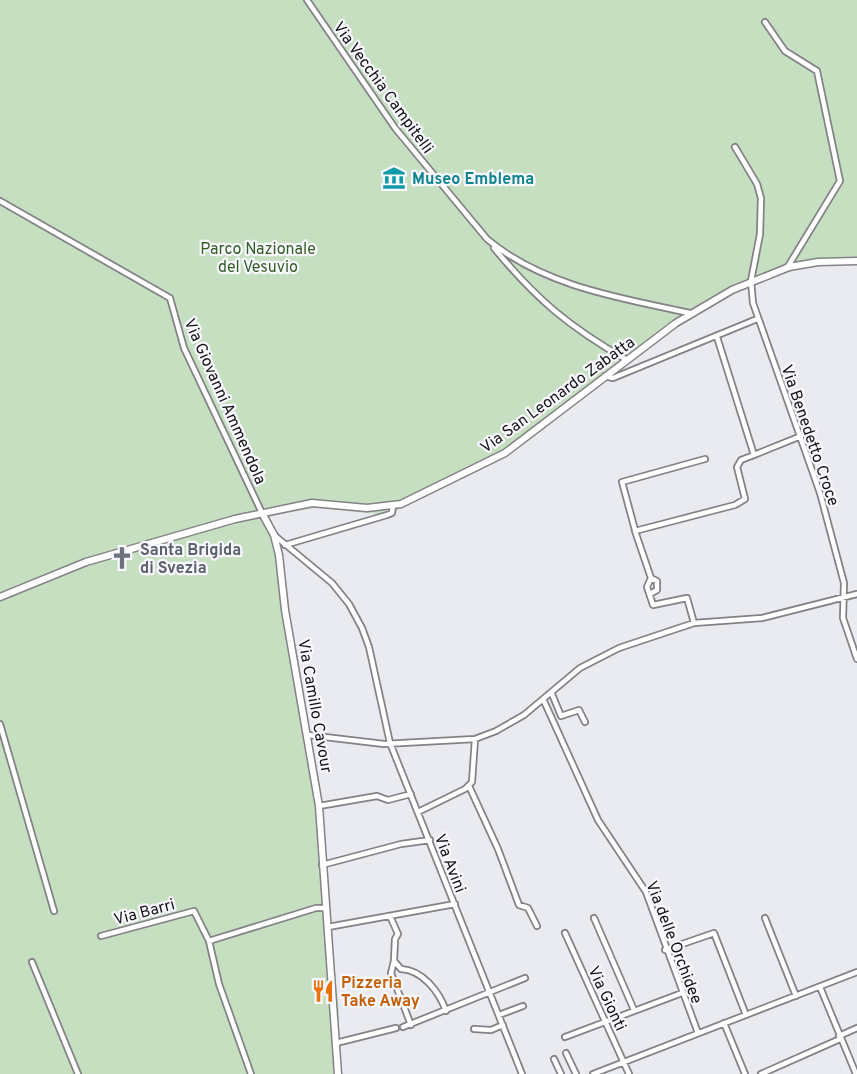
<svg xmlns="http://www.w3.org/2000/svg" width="857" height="1074" viewBox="0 0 857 1074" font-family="Overpass,sans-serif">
  <rect width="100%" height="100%" fill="#eaebf1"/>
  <path fill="#c7dfc1" d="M0 0H857V264L806 267 757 282 729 296 654 342 530 440 477 472 387 515 316 508 268 516 280 550 313 758 339 1011V1074H0Z"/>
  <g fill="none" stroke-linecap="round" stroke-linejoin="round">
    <g stroke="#828287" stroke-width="8">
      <path id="minor" d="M307 0 395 128 487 239C543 286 620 298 690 313
        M765 22 785 51 817 71 840 181 787 268
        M735 147 757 184 761 198 760 234 751 281 753 303 820 493 844 583 843 618 857 659
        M0 201 170 298 184 348 262 513
        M494 248C536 299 569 327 627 360
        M605 376 613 378 757 319
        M754 455 801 436
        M635 530 622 482 705 459
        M274 535 332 583 349 604 362 628 369 647 390 743 522 1074
        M285 545 387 515 392 513 393 506
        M651 578 647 587 653 605 687 598 694 623
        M650 594 657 590V581L651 578 635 531 735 505 745 499 737 467 741 460 754 455 717 337
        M552 694 561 716 579 710 585 722
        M544 701 598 820 646 892 698 1033
        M0 724 54 911
        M308 735 384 744 475 739 496 731 524 715 580 668 619 648 694 623 762 618 857 594
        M469 786 498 849 519 905 528 908 537 926
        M319 806 377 796 388 800 411 794
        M418 812 465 789 472 782 475 739
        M322 865 401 844 430 840
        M390 916 398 934 395 939 394 961 391 973 411 1025
        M594 918 634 1010
        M765 918 796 996
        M328 927 455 904
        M565 933 629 1074
        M101 936 194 911 209 941
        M665 950 714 933 746 1015
        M394 961 401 969C422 970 439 991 446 1011
        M32 962 78 1074
        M820 987 856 1074
        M499 1015 523 1006
        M724 1023 745 1074
        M403 1027 525 978
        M474 1029 491 1030 503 1025
        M839 1036 857 1028
        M565 1037 682 993
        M336 1043 396 1028
        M566 1053 576 1074
        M554 1059 561 1074
        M251 1074 219 984 209 941 316 908H326
        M593 1074 857 972
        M761 1074 840 1039"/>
    </g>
    <g stroke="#828287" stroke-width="9">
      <path id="tertiary" d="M262 513 274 535 279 555 285 610 319 806 338 1074
        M0 597 86 562 235 519 312 503 367 508 401 504 505 453 676 323 732 290 789 267 818 262 857 261"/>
    </g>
    <use href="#minor" stroke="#fff" stroke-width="4.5"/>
    <use href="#tertiary" stroke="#fff" stroke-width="6"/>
  </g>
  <defs>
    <g id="museum-bare" transform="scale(1.8)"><path d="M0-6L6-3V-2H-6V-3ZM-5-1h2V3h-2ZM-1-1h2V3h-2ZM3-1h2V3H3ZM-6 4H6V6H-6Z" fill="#0f9aa8" stroke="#f8f8fe" stroke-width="2.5" paint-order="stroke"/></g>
    <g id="church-bare" transform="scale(1.8)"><path d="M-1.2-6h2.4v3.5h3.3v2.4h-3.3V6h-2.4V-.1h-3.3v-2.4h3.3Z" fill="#6b7280" stroke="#f8f8fe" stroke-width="2.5" paint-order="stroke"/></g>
    <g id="restaurant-bare" transform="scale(1.8)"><path d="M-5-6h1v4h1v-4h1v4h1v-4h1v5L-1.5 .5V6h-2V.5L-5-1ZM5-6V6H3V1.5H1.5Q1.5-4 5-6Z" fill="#e8710a" stroke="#f8f8fe" stroke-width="2.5" paint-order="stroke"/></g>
  </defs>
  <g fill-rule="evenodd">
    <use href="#museum-bare" x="394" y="178"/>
    <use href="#church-bare" x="122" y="558"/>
    <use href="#restaurant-bare" x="323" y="991"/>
  </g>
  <g text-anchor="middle" stroke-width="4.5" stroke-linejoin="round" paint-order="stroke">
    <g font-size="16" fill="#131315" stroke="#f8f8fe">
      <text transform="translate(384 87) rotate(54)" y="6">Via Vecchia Campitelli</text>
      <text transform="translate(557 394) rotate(-36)" y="6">Via San Leonardo Zabatta</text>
      <text transform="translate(226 401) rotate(66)" y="6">Via Giovanni Ammendola</text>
      <text transform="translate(811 435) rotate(71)" y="6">Via Benedetto Croce</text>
      <text transform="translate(316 706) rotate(80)" y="6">Via Camillo Cavour</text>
      <text transform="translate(451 863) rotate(69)" y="6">Via Avini</text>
      <text transform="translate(144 911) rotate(-15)" y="6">Via Barri</text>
      <text transform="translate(675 942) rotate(69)" y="6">Via delle Orchidee</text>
      <text transform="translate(608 998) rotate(65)" y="6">Via Gionti</text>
    </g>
    <g font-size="16" font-weight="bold" fill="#0d838f" stroke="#f8f8fe" text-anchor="start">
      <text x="412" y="184">Museo Emblema</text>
    </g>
    <g font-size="16" fill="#335f25" stroke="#f8f8fe">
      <text x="258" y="254">Parco Nazionale<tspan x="258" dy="18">del Vesuvio</tspan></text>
    </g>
    <g font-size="16" font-weight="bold" fill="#5b616d" stroke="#f8f8fe" text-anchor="start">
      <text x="140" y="555">Santa Brigida<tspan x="140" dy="18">di Svezia</tspan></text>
    </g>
    <g font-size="16" font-weight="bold" fill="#c56008" stroke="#f8f8fe" text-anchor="start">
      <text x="341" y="988">Pizzeria<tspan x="341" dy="18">Take Away</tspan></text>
    </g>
  </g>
</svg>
